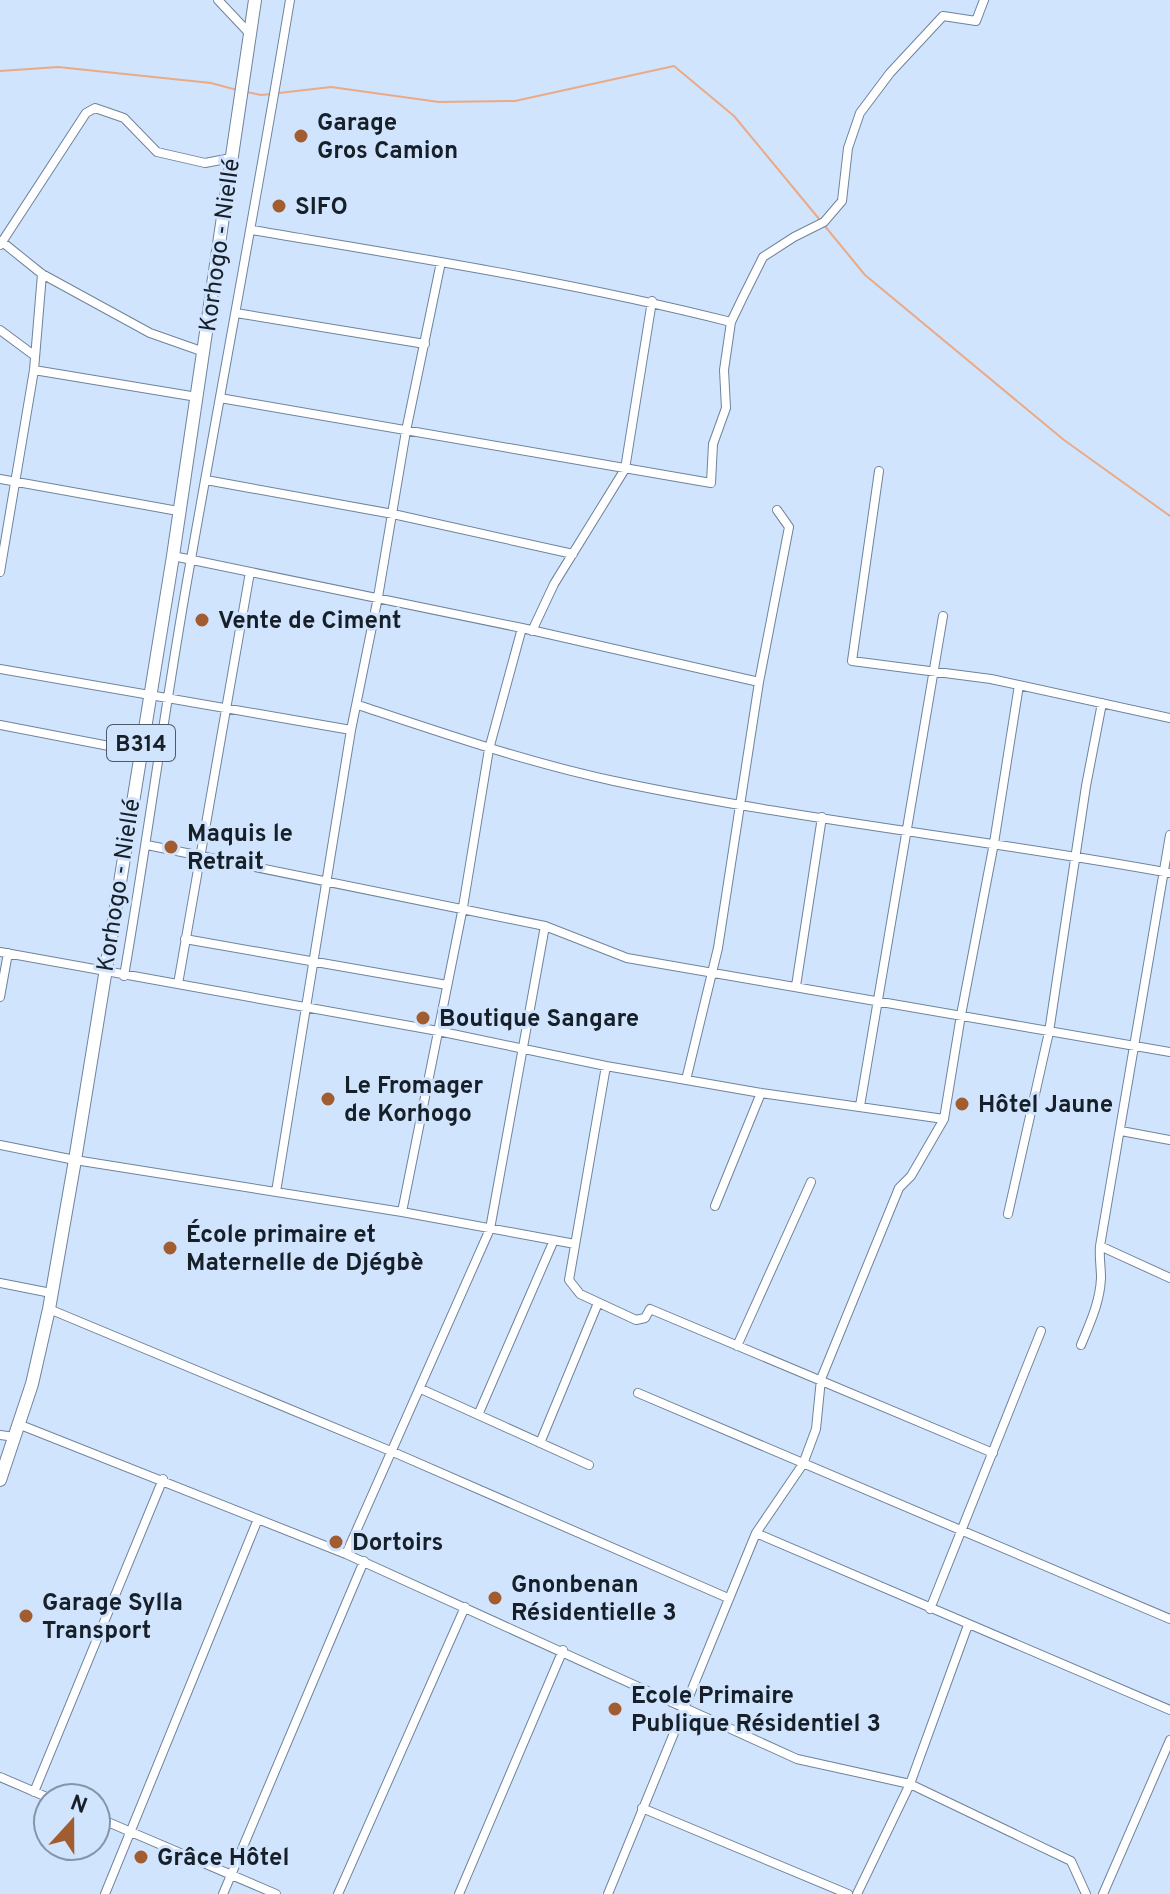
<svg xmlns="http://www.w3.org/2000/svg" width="1170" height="1894" viewBox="0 0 1170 1894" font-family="Overpass,sans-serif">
  <rect width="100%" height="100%" fill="#d0e4fe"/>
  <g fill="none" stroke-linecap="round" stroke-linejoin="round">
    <path stroke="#eaaa85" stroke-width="2" d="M0 71 58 67 211 83 237 90
      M247 92 261 95 272 94
      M279 93 331 87 439 102 515 101 674 66 734 116 820 220
      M824 225 865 275 1064 440 1170 516"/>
    <g stroke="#70839b" stroke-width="10">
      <path id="minor" d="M218 0 250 34
        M252 230C412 257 573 282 731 322
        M1 241 42 274 150 333 204 352
        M0 245 86 113 95 108 124 118 157 152 205 163 231 158
        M236 313 425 344
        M0 330 35 356
        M34 370 197 397
        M220 398 711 483 713 444 726 408 724 370 731 322 743 297 763 257 794 237 824 222 842 201 848 148 860 113 890 73 943 16 976 21 984 0
        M879 471 852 661 991 679 1170 718
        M0 479 178 511
        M206 480 393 514 573 554
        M173 556 522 628 759 682
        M0 572 34 370 42 274
        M532 631 554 584 625 469 652 301
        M0 669 351 730
        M358 705C442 733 526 762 614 781 797 820 985 839 1170 873
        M0 725 140 752
        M147 845 545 926 627 958 1170 1052
        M185 939 447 985
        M0 952 438 1031 606 1066 761 1093 944 1119
        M124 976C148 837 166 697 191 559 224 372 259 187 290 0
        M178 984 250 572
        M796 986 822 817
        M0 997 8 953
        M606 1066 569 1280 580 1294 636 1320 645 1318 650 1309 993 1453
        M686 1080 718 948 759 682 789 527 777 510
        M860 1106 943 616
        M1121 1131 1170 1140
        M0 1145 75 1160 402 1212 575 1244
        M276 1192 351 730 378 597 406 431 441 262
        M715 1206 761 1093
        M402 1212 463 907 489 749 522 628
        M1008 1214 1049 1032 1086 786 1102 703
        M1100 1246 1170 1278
        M0 1283 51 1293
        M49 1309 393 1452 728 1598
        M1081 1345C1090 1323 1100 1302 1101 1278 1101 1267 1099 1257 1100 1246L1170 835
        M737 1346 811 1182
        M421 1389 589 1465
        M638 1393 1170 1619
        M478 1415 554 1240
        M18 1424 346 1554 797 1759 910 1784 1071 1861 1086 1894
        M0 1435 15 1437
        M540 1443 598 1303
        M756 1533 1170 1710
        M346 1554 490 1229 545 926
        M930 1609 1041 1331
        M0 1777 49 1798
        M34 1792 163 1479
        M642 1808 848 1894
        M96 1817 276 1894
        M105 1894 258 1519
        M223 1894 364 1561
        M338 1894 465 1607
        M459 1894 563 1650
        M608 1894 756 1533 803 1464 816 1429 821 1379 899 1188 911 1176 944 1119 961 1015 994 843 1019 685
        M857 1894 910 1784 968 1625
        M1103 1894 1170 1740"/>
    </g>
    <g stroke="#70839b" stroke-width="14">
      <path id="primary" d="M0 1480 32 1384 49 1309 75 1160 173 556 255 0"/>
    </g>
    <use href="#minor" stroke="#fff" stroke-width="8"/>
    <use href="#primary" stroke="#fff" stroke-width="12"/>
  </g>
  <g fill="#a15c30" stroke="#d0e4fe" stroke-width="3">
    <circle cx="301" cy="136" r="8"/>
    <circle cx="279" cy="206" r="8"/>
    <circle cx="202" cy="620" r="8"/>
    <circle cx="171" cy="847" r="8"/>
    <circle cx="423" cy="1018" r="8"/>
    <circle cx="328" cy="1099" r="8"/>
    <circle cx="962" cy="1104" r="8"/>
    <circle cx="170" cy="1248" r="8"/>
    <circle cx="336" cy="1542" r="8"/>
    <circle cx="495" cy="1598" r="8"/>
    <circle cx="26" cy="1616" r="8"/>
    <circle cx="615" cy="1709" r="8"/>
    <circle cx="141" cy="1857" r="8"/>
  </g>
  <g text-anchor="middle" stroke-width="6" stroke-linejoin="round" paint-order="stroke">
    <rect fill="#d0e4fe" stroke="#4e5a68" stroke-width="2" x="107" y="725" width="68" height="36" rx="6"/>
    <g font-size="22" font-weight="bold" fill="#171f28">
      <text x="141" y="751">B314</text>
    </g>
    <g font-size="24" font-weight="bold" fill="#171f28" stroke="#d0e4fe" text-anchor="start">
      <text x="317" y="130">Garage<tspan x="317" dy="28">Gros Camion</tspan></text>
      <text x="295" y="214">SIFO</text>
      <text x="218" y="628">Vente de Ciment</text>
      <text x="187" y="841">Maquis le<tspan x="187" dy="28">Retrait</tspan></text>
      <text x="439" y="1026">Boutique Sangare</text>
      <text x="344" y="1093">Le Fromager<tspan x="344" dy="28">de Korhogo</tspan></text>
      <text x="978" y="1112">Hôtel Jaune</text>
      <text x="186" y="1242">École primaire et<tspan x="186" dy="28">Maternelle de Djégbè</tspan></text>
      <text x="352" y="1550">Dortoirs</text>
      <text x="511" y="1592">Gnonbenan<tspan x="511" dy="28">Résidentielle 3</tspan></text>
      <text x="42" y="1610">Garage Sylla<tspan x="42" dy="28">Transport</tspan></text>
      <text x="631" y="1703">Ecole Primaire<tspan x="631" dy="28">Publique Résidentiel 3</tspan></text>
      <text x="157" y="1865">Grâce Hôtel</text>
    </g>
    <g font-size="24" fill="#171f28" stroke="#d0e4fe">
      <text transform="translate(219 245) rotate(-82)" y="8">Korhogo - Niellé</text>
      <text transform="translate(118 885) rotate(-81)" y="8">Korhogo - Niellé</text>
    </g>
  </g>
  <g transform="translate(72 1822) rotate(21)"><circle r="38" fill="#d0e4fe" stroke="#8695a8" stroke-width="2"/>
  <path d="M0-6L14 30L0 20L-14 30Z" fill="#a15c30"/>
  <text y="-12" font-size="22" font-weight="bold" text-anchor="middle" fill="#171f28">N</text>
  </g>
</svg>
